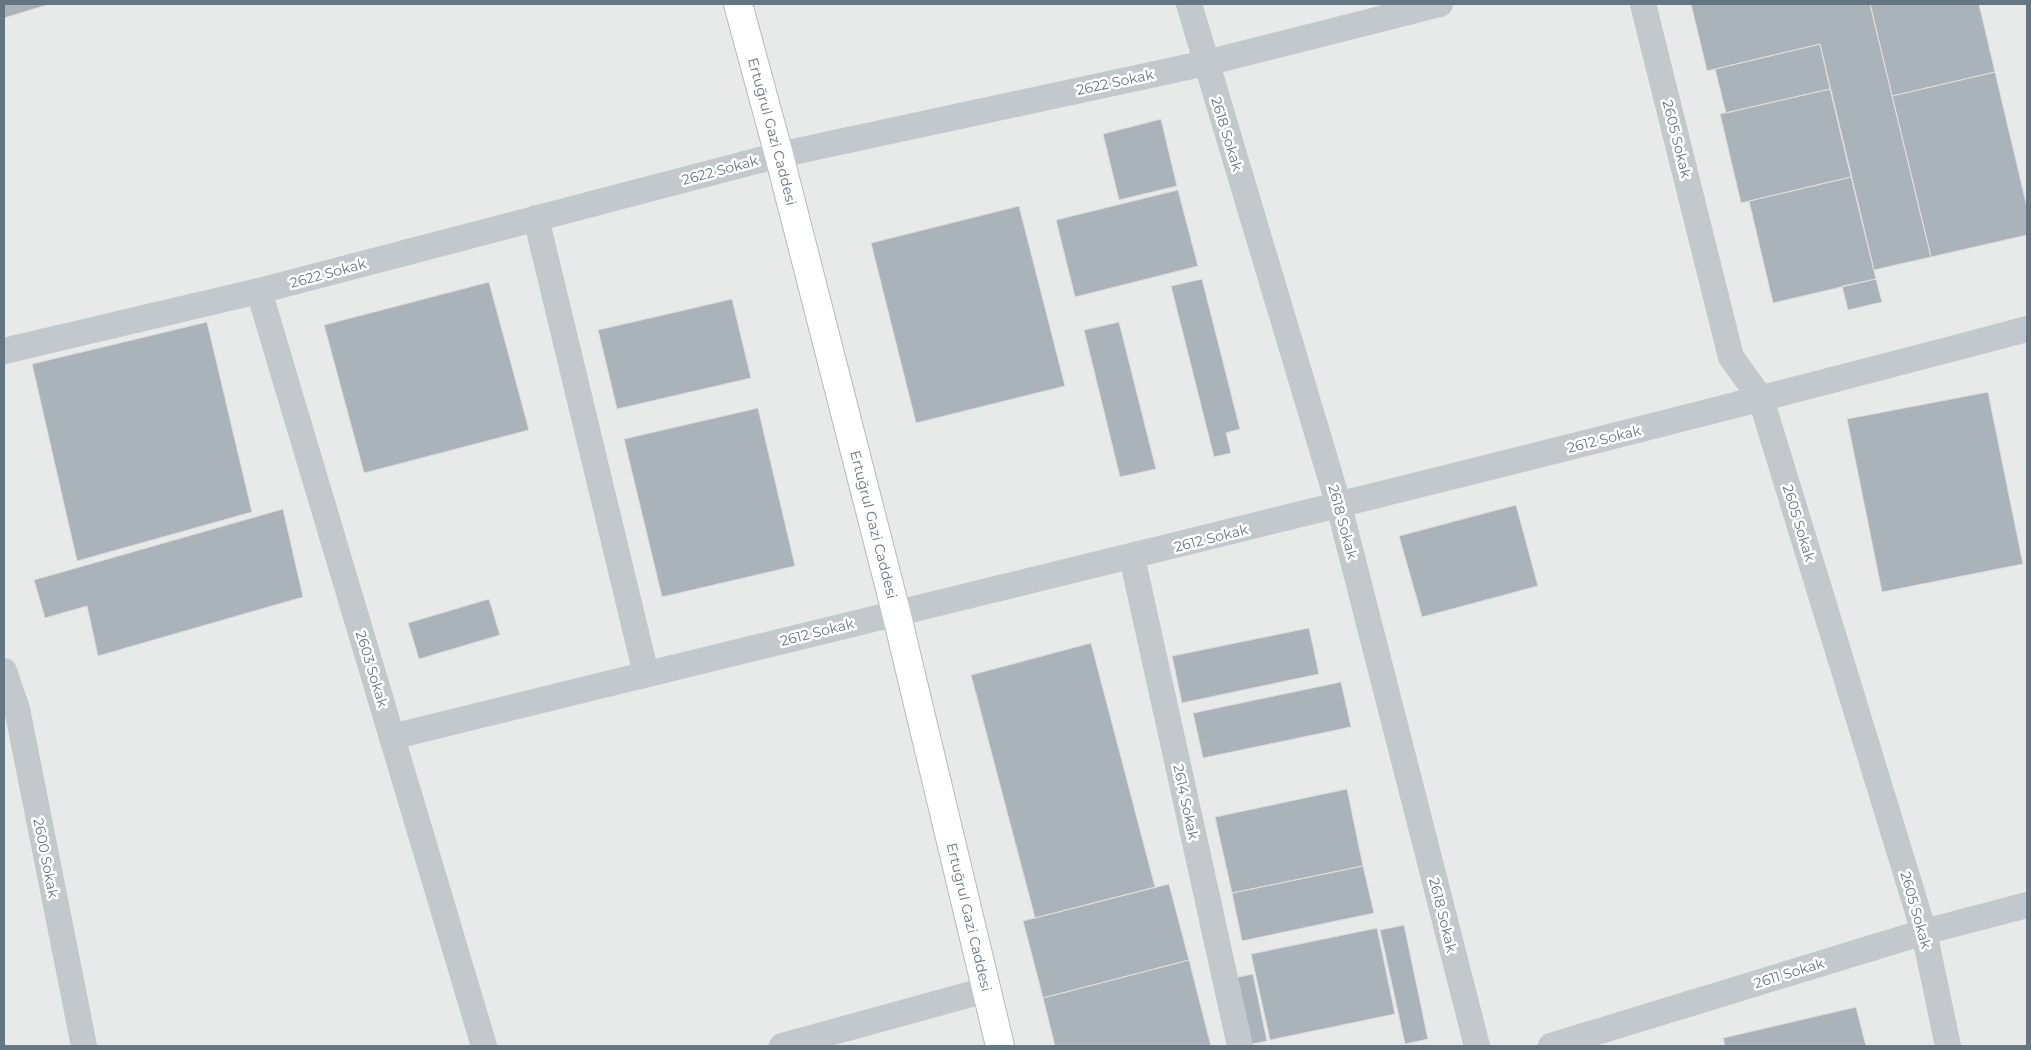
<svg xmlns="http://www.w3.org/2000/svg" width="2031" height="1050" viewBox="0 0 2031 1050" font-family="Montserrat,sans-serif">
  <rect width="100%" height="100%" fill="#fafaf8"/>
  <path fill="#e8e9e9" d="M4 4H2027V1046H4Z"/>
  <path fill="#aab3b9" stroke="#dcdcda" d="M4 4H50L4 18Z
    M1691 4H1870L1931 257 1874 270 1820 44 1707 71Z
    M1870 4H1979L1995 72 1892 96Z
    M1820 44 1830 89 1726 113 1715 69Z
    M1995 72 2027 207V235L1931 257 1892 96Z
    M1830 89 1851 177 1741 203 1720 114Z
    M1161 119 1177 186 1119 200 1103 134Z
    M1851 177 1876 279 1773 303 1749 201Z
    M1178 190 1198 266 1075 297 1056 220Z
    M1019 206 1065 386 916 423 871 243Z
    M1202 279 1240 429 1226 433 1231 453 1214 457 1171 286Z
    M1876 279 1882 302 1848 310 1842 286Z
    M489 282 529 430 364 473 324 325Z
    M732 299 751 378 617 409 598 330Z
    M207 322 252 512 77 561 32 364Z
    M1119 322 1156 469 1120 477 1084 330Z
    M1988 392 2023 564 1882 592 1847 419Z
    M758 408 795 566 662 597 624 439Z
    M1516 505 1538 586 1422 617 1399 536Z
    M283 509 303 597 98 656 87 606 45 618 34 580Z
    M489 599 500 635 419 659 408 623Z
    M1309 628 1319 674 1182 703 1172 656Z
    M1091 643 1155 887 1035 918 971 675Z
    M1341 682 1351 727 1203 758 1193 713Z
    M1347 789 1363 866 1232 893 1215 817Z
    M1363 866 1374 913 1242 941 1232 893Z
    M1169 884 1189 960 1043 998 1023 921Z
    M1404 925 1428 1039 1405 1044 1380 930Z
    M1377 928 1395 1014 1270 1040 1251 954Z
    M1189 960 1211 1046H1055L1043 998Z
    M1253 974 1267 1041 1248 1045 1233 978Z
    M1856 1007 1866 1046H1725L1723 1038Z"/>
  <g fill="none" stroke-linecap="round" stroke-linejoin="round">
    <g stroke="#b3babf" stroke-width="30">
      <g id="secondary">
        <path id="s1" d="M738 4 779 155 896 612 1000 1046"/>
      </g>
    </g>
    <path stroke="#c3c8cc" stroke-width="26" d="M1189 4 1339 506 1477 1046
      M1643 4 1731 357 1761 399 1924 932 1948 1046
      M536 218 646 674
      M259 291 484 1046
      M4 351 259 291 779 155 1206 63 1440 4
      M1132 557 1240 1046
      M4 671 17 709 84 1046
      M392 737C938 602 1484 473 2027 329
      M782 1046 986 990
      M1551 1046 1924 932 2027 905"/>
    <use href="#secondary" stroke="#fff" stroke-width="28"/>
  </g>
  <g text-anchor="middle" stroke-width="5" stroke-linejoin="round" paint-order="stroke">
    <g font-size="14" fill="#657683" stroke="#fff">
      <text transform="translate(1115 82) rotate(-12)" y="5">2622 Sokak</text>
      <text dy="5" stroke="none"><textPath href="#s1" startOffset="132">Ertuğrul Gazi Caddesi</textPath></text>
      <text transform="translate(1227 134) rotate(73)" y="5">2618 Sokak</text>
      <text transform="translate(1677 139) rotate(76)" y="5">2605 Sokak</text>
      <text transform="translate(720 170) rotate(-15)" y="5">2622 Sokak</text>
      <text transform="translate(328 273) rotate(-15)" y="5">2622 Sokak</text>
      <text transform="translate(1604 439) rotate(-14)" y="5">2612 Sokak</text>
      <text transform="translate(1343 522) rotate(75)" y="5">2618 Sokak</text>
      <text transform="translate(1799 523) rotate(73)" y="5">2605 Sokak</text>
      <text dy="5" stroke="none"><textPath href="#s1" startOffset="538">Ertuğrul Gazi Caddesi</textPath></text>
      <text transform="translate(1211 538) rotate(-14)" y="5">2612 Sokak</text>
      <text transform="translate(817 632) rotate(-14)" y="5">2612 Sokak</text>
      <text transform="translate(372 669) rotate(73)" y="5">2603 Sokak</text>
      <text transform="translate(1186 802) rotate(78)" y="5">2614 Sokak</text>
      <text transform="translate(46 858) rotate(79)" y="5">2600 Sokak</text>
      <text transform="translate(1916 910) rotate(74)" y="5">2605 Sokak</text>
      <text transform="translate(1443 915) rotate(76)" y="5">2618 Sokak</text>
      <text dy="5" stroke="none"><textPath href="#s1" startOffset="942">Ertuğrul Gazi Caddesi</textPath></text>
      <text transform="translate(1789 973) rotate(-17)" y="5">2611 Sokak</text>
    </g>
  </g>
  <rect width="2031" height="1050" fill="none" stroke="#657683" stroke-width="10"/>
</svg>
